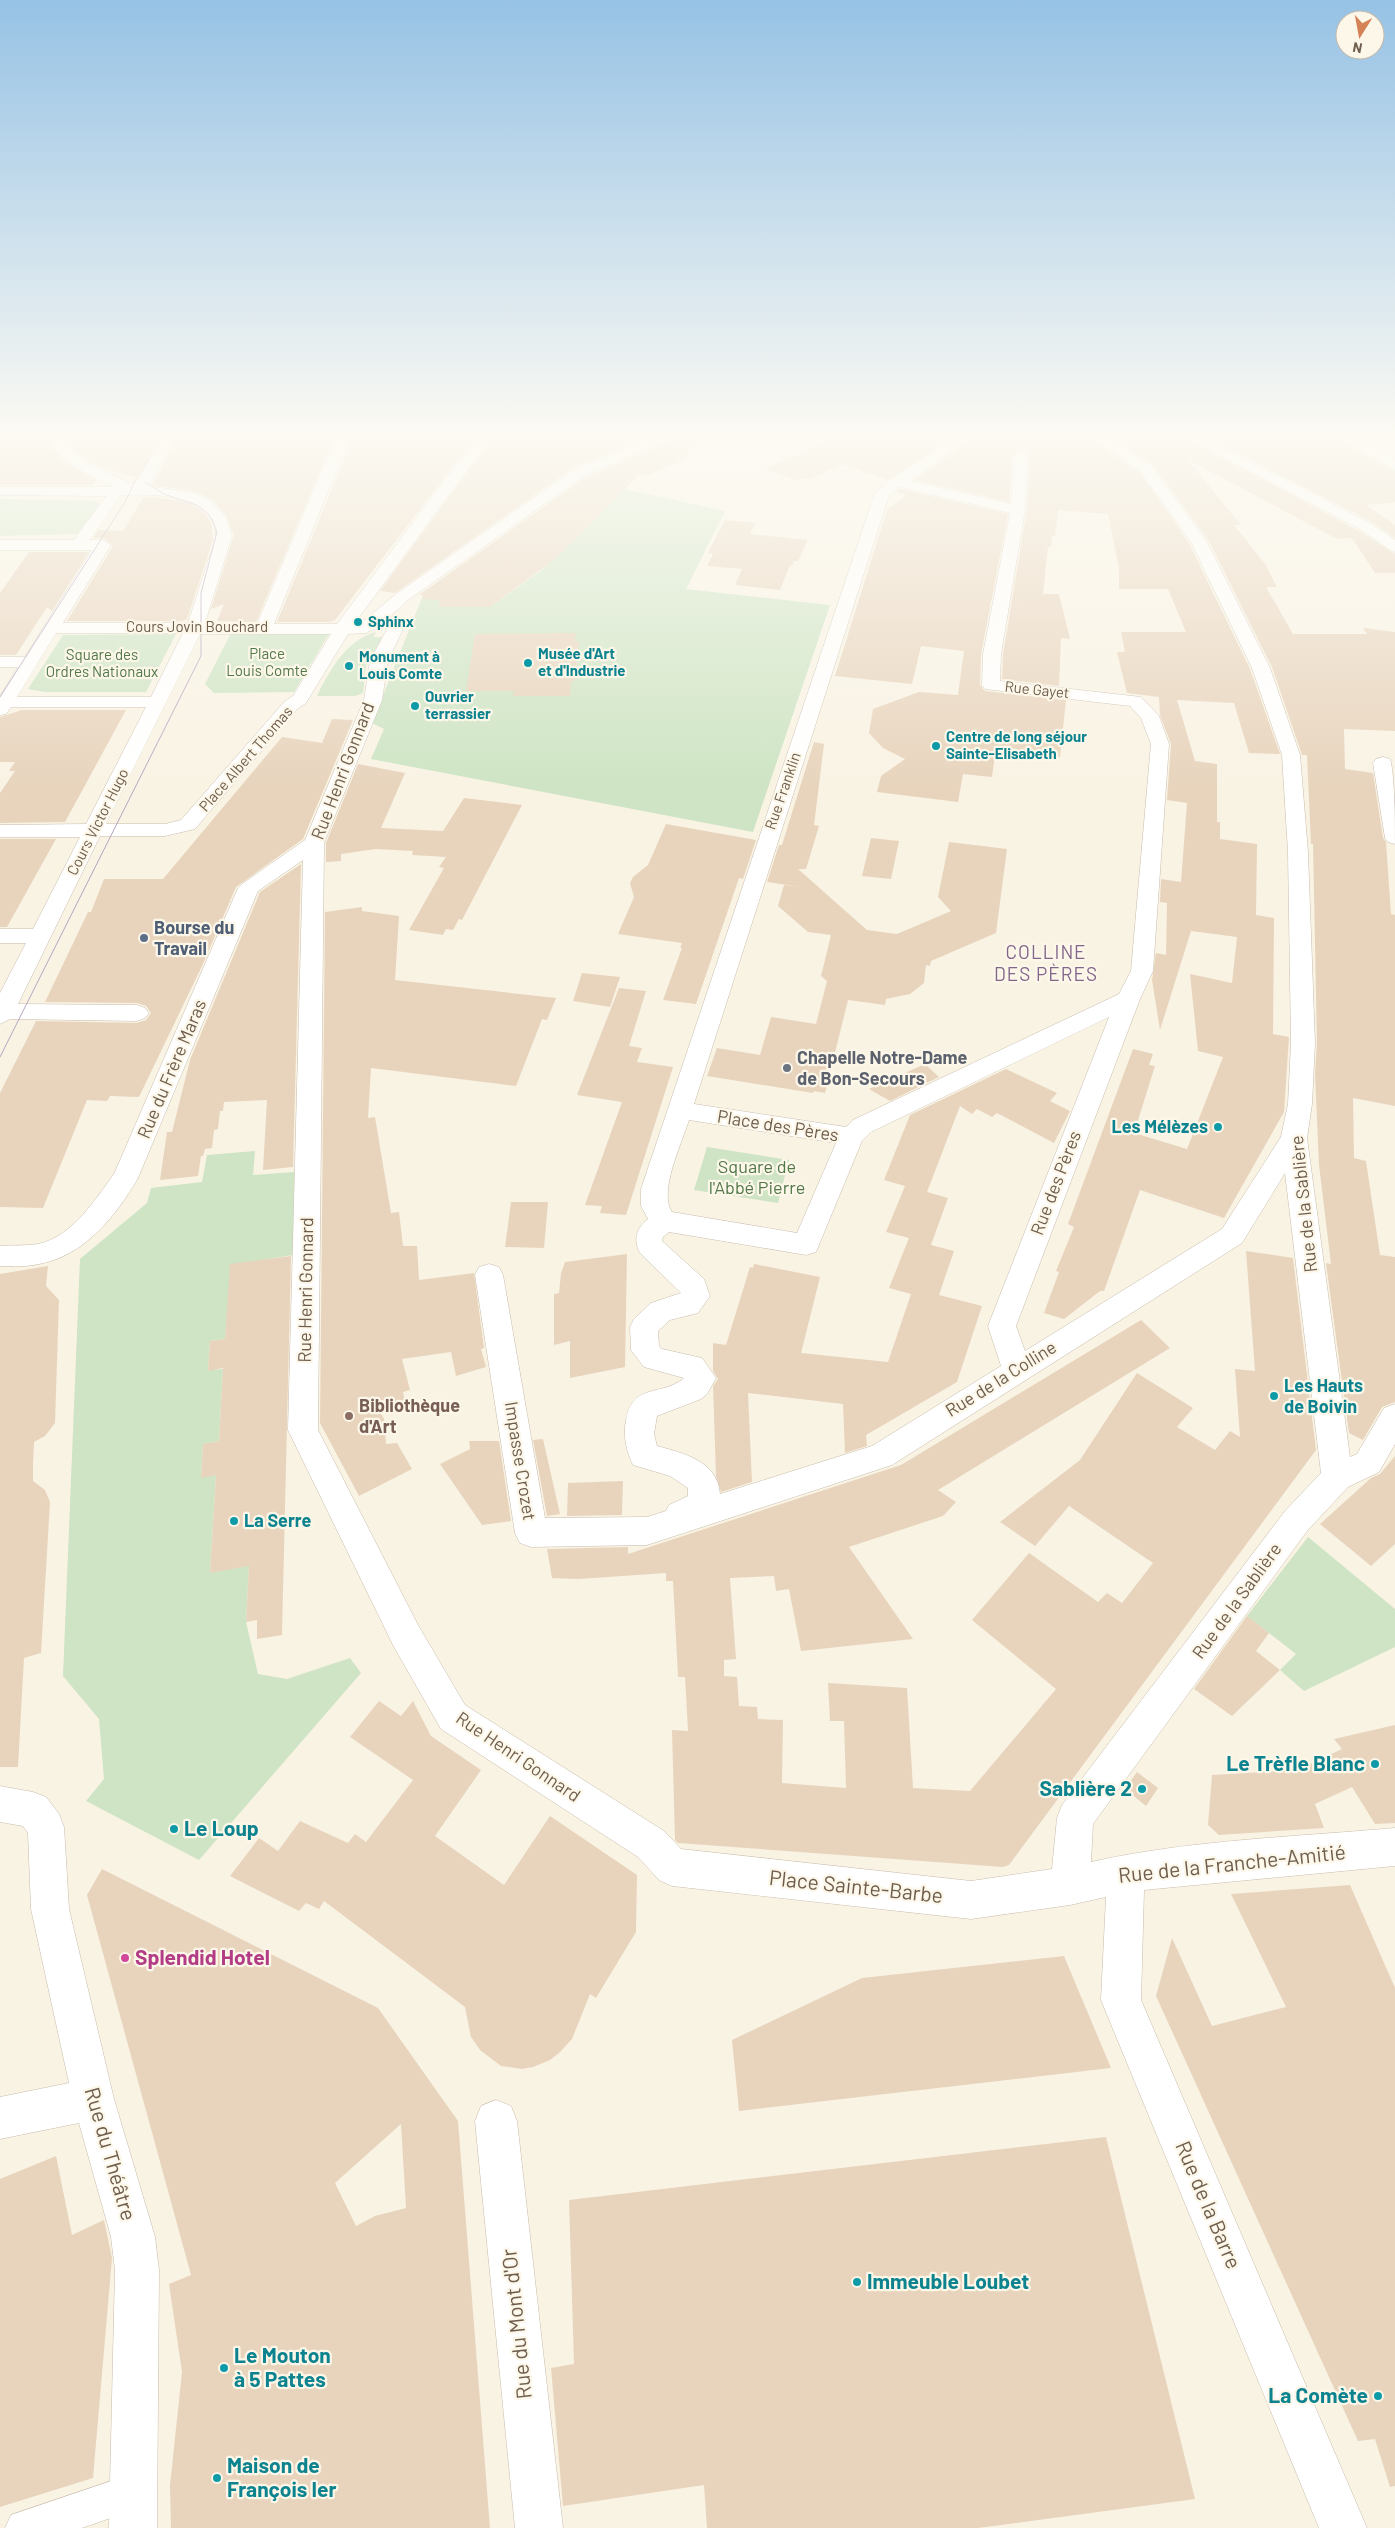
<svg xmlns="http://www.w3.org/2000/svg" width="1395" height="2528" viewBox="0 0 1395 2528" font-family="Barlow,sans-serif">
  <rect width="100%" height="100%" fill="#f9f3e4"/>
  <path fill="#cee4c4" d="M625 489 725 511 686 589 830 605 753 832 371 759 384 729 372 723 425 590 429 588 493 605 543 569Z
    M0 499 96 501 100 504 77 534 0 536Z
    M376 632 374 637H383L366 666 363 693 355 696H317C329 671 347 639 376 632Z
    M231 633 329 634 294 692 214 693 205 684Z
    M176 634 146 692H45L28 689 63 635Z
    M707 1147 789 1160 778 1203 694 1190Z
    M255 1151 253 1175 294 1172 293 1255 231 1265 225 1339 210 1341 208 1370 223 1369 219 1441 203 1444 201 1477 216 1475 210 1572 249 1566 246 1622 258 1674 287 1679 350 1658 361 1673 199 1860 86 1801 104 1779 99 1719 63 1676 80 1259 147 1203 151 1188 202 1182 207 1155Z
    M1308 1537 1395 1609V1647L1304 1691 1280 1670 1296 1654 1247 1616Z"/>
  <path fill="#e8d4bd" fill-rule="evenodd" d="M0 435H43L50 446 65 462 96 480 92 485H0Z
    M61 435H155L152 439H159L137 478 106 468 105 469 92 463 74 450Z
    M452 435H477L335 620 329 622H277L353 438H452Z
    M500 435H651L573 468 395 593 380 591 488 444Z
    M675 435H724L686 452 689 453 685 455 689 457 646 476 640 474 554 560 490 607H438L440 600 422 599 423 595H419L585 478 672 440Z
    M840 435H956L888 480 843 464 810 479 805 478 799 481 765 469Z
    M977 435H1007L1028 440 1035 435H1086L1140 473 1189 543 1250 669 1280 754 1249 753 1234 703 1177 700 1195 761 1217 764V822H1220V839L1257 844 1256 915 1274 918 1273 1034 1289 1037 1284 1112 1224 1218 1140 1190 1104 1291H1100L1064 1319 1044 1313 1059 1272 1056 1271 1074 1227 1068 1224 1133 1049 1153 1054 1149 1065 1155 1066 1134 1133 1187 1149 1223 1057 1198 1051 1190 974 1232 983 1237 937 1191 931 1160 1030 1152 980 1156 953 1166 955 1167 903 1160 902 1161 879 1181 882 1187 803 1167 800 1171 744 1160 715 1159 697 1127 693 1117 652H1125L1121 632H1186L1168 589H1119V568L1108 514 1058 510 1055 536H1052L1051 547H1048L1043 594H1059L1070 639 1061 638 1059 686 1002 679 1003 654 1027 510 1030 455 1022 449 1012 455 1009 502 915 480Z
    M1107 435H1179L1359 531 1395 554V573H1375L1352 538 1337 539 1187 459 1241 525H1234L1266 565 1277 587H1266L1293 634H1367L1363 628 1395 632V731L1344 729 1345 769 1373 773 1383 838 1386 842 1391 914 1395 915V1106L1353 1098 1354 1158 1366 1161 1380 1255 1395 1257V1402L1382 1407 1363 1440 1349 1433 1326 1263 1331 1264 1319 1165 1315 1074 1317 1043 1313 844H1311L1307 755H1302L1272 667 1209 541 1153 465Z
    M1202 435H1330L1395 472V502L1366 505 1395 525V538L1371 521Z
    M328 438 333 440 256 622 217 621 224 604 211 609 234 535 227 516 212 499 194 491 152 485 177 439Z
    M900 489 1008 514 981 654 980 685 985 691 1066 700 1060 757 1046 756 1045 760 995 754 992 777 963 774 958 802 877 792 881 776 905 759 883 748 869 733 873 709 919 692 958 695 964 651 921 646 912 684 835 676 887 510 907 495 896 492Z
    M144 497 179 500 193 505 204 512 211 522 213 540 187 619 182 621H67L113 546 104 538H93L98 530 123 531Z
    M725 520 755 523 750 534 808 540 798 561H794L792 566 790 565 780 590 735 585 742 569 707 566 713 554 708 553Z
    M29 552H89L52 611 47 607 16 655H0V593Z
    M576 633 575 641H579L575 681H571L570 696H513L514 691H466L475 634Z
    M22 710H126L65 822 0 823V793L15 771H9L15 762H0V717Z
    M332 719 353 720 303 839 236 887 202 966 139 1097 110 1096 107 1101 87 1100 43 1208 0 1207V1093L36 1021 137 1023 146 1020 151 1013 146 1006 137 1003 45 1002 88 912H91L104 879H163L282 737 322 743Z
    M814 742 824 744 814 825 819 826 806 869H798L867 930 897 934 951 911 938 897 949 842 1007 849 996 933 931 961 930 966 926 965 924 983 910 994 886 999 885 1005 848 1000 825 1093 814 1091 813 1093 707 1076 717 1048 760 1055 771 1017 816 1024 827 981 821 976 831 935 808 932 778 906 784 885 801 887 767 882 779 845H782Z
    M358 764 405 773 381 828 443 831 464 798 522 805 462 920 459 919 453 930 446 929 443 935 409 930 444 868 439 867 446 857 412 855 413 851 376 849 341 854V861L326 862V843Z
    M666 824 756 840 743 879 739 878 696 1004 663 1000 682 948H680L682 943 618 934 634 897 630 883 633 877 648 865Z
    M871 838 899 841 891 879 862 876Z
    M0 839H56L7 927H0Z
    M301 864 293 1167 263 1170 267 1100 224 1102 223 1111H220L218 1129 214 1130 212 1148 205 1149 203 1156H201L198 1176 160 1180 167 1132H172L190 1060 260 892Z
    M362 907V911L399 916 395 980 556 998 547 1020 542 1019 516 1086 371 1068 368 1118 375 1117 391 1213 399 1212 403 1246H417L419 1280 474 1273 484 1348 481 1349 486 1367 456 1376 451 1352 402 1359 410 1390 403 1392 405 1403 377 1407 384 1419 386 1444 397 1443 412 1469 359 1496 320 1423 325 912Z
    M582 973 620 977 610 1007 573 1001Z
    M619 988 646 991 629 1046 642 1048 637 1062 673 1067 626 1215 600 1213 602 1206 585 1205 622 1102 577 1095Z
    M925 1064 939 1077 890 1101 869 1089Z
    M1006 1069 1057 1093 1050 1101 1070 1111 1054 1143 997 1113 992 1117 977 1109 972 1114 960 1106 927 1192 948 1198 931 1245 954 1251 939 1295 982 1306 957 1382 866 1435 867 1446 845 1453 843 1404 748 1393 752 1482 721 1492 716 1476 713 1386 718 1379 713 1371V1343L726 1345 750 1267 753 1268 754 1264 820 1277 801 1353 888 1362 911 1294 889 1288 909 1238 886 1232 905 1186 884 1180 910 1115Z
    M511 1202H548L544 1248 505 1247Z
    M1246 1251 1293 1258 1316 1450 1009 1865 1003 1867 678 1843 675 1840 672 1730 688 1731 685 1677H678L673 1581H666V1573L579 1579 552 1578 547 1549 628 1547V1554L901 1465 1141 1320 1170 1348 938 1490 956 1502 943 1516 849 1547 913 1639 801 1651 789 1589 776 1591 774 1576 730 1578 736 1659 724 1660V1676L737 1677 739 1706 757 1707 758 1719 783 1720 782 1783 846 1788 844 1721H830L828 1683 907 1688 913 1788 970 1791 1056 1689 972 1620 1029 1553 1098 1602 1107 1593 1122 1603 1153 1563 1069 1506 1035 1546 1000 1522 1080 1460 1137 1373 1193 1408 1177 1427 1215 1450 1230 1431 1240 1437 1235 1369 1255 1371Z
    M627 1254 625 1367 570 1378V1341L554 1345V1294L559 1293 561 1273 565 1262Z
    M291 1256 282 1635 257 1639V1620L246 1622 249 1566 210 1573 216 1475 201 1478 203 1444 219 1441 223 1368 208 1371 210 1341 225 1339 230 1264Z
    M48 1266 46 1286 59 1300 55 1423 45 1436 34 1442 33 1464V1481L45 1490 50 1502 41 1653 24 1658 18 1767H0V1274Z
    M543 1439 560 1514 547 1516 533 1440Z
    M469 1441H499L511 1521 482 1525 440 1464 470 1449Z
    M1395 1456V1544L1371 1566 1320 1524 1371 1478 1380 1474Z
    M623 1481 622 1515 567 1516 568 1483Z
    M1247 1616 1269 1633 1256 1651 1280 1670 1232 1716 1194 1689Z
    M379 1701 401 1716 413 1701 431 1736 481 1770 435 1836 504 1885 550 1816 637 1875 636 1932 596 1998 590 1994 572 2039 559 2053 550 2060 533 2067 522 2069 501 2066 480 2050 471 2037 465 2007 324 1901 319 1909 306 1903 299 1911 230 1876 259 1838 278 1851 300 1821 348 1843 355 1834 366 1842 413 1780 350 1737Z
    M1395 1725V1823L1375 1824 1352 1787 1315 1804 1324 1828 1219 1835 1208 1825 1212 1775 1297 1770 1342 1749 1334 1739Z
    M1137 1772 1158 1788 1146 1806 1125 1789Z
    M102 1869 378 2008 458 2121 490 2528H171L170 2485 182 2372 169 2284 191 2275 87 1895ZM401 2124 406 2208 375 2216 356 2226 335 2183Z
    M1350 1885 1395 1988V2486L1390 2487 1375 2439 1358 2441 1156 1996 1172 1938 1212 2026 1286 2007 1231 1894Z
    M1064 1956 1111 2068 739 2111 732 2040 862 1978Z
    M1106 2137 1195 2499 978 2528H707L704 2485 563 2506 551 2368 574 2364 569 2200Z
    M56 2156 72 2235 104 2220 112 2258 93 2478 0 2507V2179Z"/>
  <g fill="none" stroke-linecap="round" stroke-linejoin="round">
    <g stroke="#c8bcac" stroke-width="1">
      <path id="pedestrian" d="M132 2474 145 2480 151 2493 145 2506 82 2528H5L11 2515Z"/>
    </g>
    <g stroke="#c8bcac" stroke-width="1">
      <path id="minor" d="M45 435H59C74 461 105 471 131 484L138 480 163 435H177L148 486 194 493 211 501 226 517 232 536 205 623 257 624 337 435H351L274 624H337L477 437 481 435H498L487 443 354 624 365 620 396 594 574 470 655 435H673L671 438 584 476 408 600 388 618 400 620 403 629 388 661 382 700 324 843 318 1430 418 1625 465 1705 664 1831 681 1849 971 1881 1052 1869 1057 1818 1062 1805 1285 1511 1321 1473 1285 1173 1242 1243 892 1465 647 1545 531 1547 520 1543 515 1533 475 1275 479 1267 489 1264 499 1267 503 1275 545 1518 647 1517 666 1511 669 1505 688 1496V1488L670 1476 633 1465C626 1450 623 1436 626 1420 633 1382 662 1397 684 1378L644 1367 631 1350 630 1327 634 1319 651 1303 681 1293 640 1253C633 1239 636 1229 648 1219L641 1206V1189L875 493 892 479 959 435H975L910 481 1011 504 1014 455 1021 451 1028 455 1025 510 1001 654 1000 681 1141 697 1159 716 1169 744 1153 971 1140 999 1016 1326 1025 1351 1222 1229 1281 1137 1288 1104 1291 1043 1288 852 1282 755 1252 668 1191 542 1141 472 1088 435H1104L1151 466 1207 542 1270 668 1300 755 1308 852 1315 1043 1312 1104 1307 1138 1350 1457 1357 1454 1384 1408 1395 1404V1444L1379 1472 1348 1487 1307 1531 1093 1824 1091 1862C1189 1840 1294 1837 1395 1828V1866L1144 1890 1141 2000 1367 2528H1319L1101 2000 1106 1897 1070 1905 971 1919 672 1886 659 1880 638 1857 441 1729 394 1647 288 1430 303 860 258 891 138 1178C116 1216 84 1256 39 1264 26 1267 13 1266 0 1266V1246C13 1245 26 1246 38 1244 72 1237 95 1200 114 1174L238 888 242 884 305 840 364 700 370 661 387 629 379 626 366 633 348 634 306 703 297 709 195 829 165 836H100L18 1004 137 1005 145 1008 149 1013 145 1018 137 1021 10 1019 0 1024V993L26 943H0V929H33L80 837H0V825L86 824 146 707H11L6 714 0 715V696L18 667H0V657H25L92 550H0V540H74L106 496 0 495V487H114C87 474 61 463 45 435ZM900 487 1010 513 983 654 982 685 985 689 1130 706 1141 718 1151 744 1131 971 1119 994 853 1120 846 1127 694 1104 889 495ZM121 495C151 494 216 492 216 536 216 542 211 551 209 558 202 580 195 601 188 623H63L111 545 103 540H89ZM56 633H183L151 697H17ZM200 634H331L293 696 285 701 181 820 165 824H106ZM1109 1017 988 1326 1001 1366 872 1446 720 1494C718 1461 683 1453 657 1446L654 1434 657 1416 701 1399 707 1394 716 1378 702 1358 662 1349 659 1346 658 1331 670 1320 698 1313 710 1296 704 1279 662 1241 663 1237 669 1232 806 1255 816 1252 862 1141 871 1132ZM689 1120 836 1143 797 1233 672 1212C658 1192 682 1143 689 1120Z
        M1181 435H1198L1370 523 1395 540V552L1390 550 1360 529Z
        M1383 757 1390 759C1395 775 1395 824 1395 844L1388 842 1385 838 1373 763 1376 759Z
        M0 1786 33 1792 46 1797 59 1814 64 1827 69 1909 114 2099 155 2237 159 2270 157 2528H109L115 2270 111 2237 79 2123 0 2139V2097L69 2083 31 1909 28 1833 23 1826 0 1822Z
        M496 2100 511 2106 517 2121 563 2528H515L475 2121 481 2106Z"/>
    </g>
    <g stroke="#cbbdab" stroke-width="1">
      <path id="secondary" d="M1337 435H1353L1395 460V470Z"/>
    </g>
    <use href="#pedestrian" fill="#fff" fill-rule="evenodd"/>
    <use href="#minor" fill="#fff" fill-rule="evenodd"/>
    <use href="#secondary" fill="#fff" fill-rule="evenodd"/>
    <path stroke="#b7a4c1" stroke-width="1" d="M0 697 125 502 136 479 164 435
      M0 1057 201 656V593L217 532 212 519 205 511 196 505 164 494 145 482"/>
    <g stroke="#b7a4c1" stroke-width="3">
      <path id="rail" d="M1388 435 1395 438"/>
    </g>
    <use href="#rail" stroke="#fcf7e9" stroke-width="2" stroke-dasharray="6" stroke-linecap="butt"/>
  </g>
  <linearGradient id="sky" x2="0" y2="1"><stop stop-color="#96c2e5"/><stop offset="0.55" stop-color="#fcfaf3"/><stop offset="1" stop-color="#fcfaf3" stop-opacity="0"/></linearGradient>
  <rect width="1395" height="789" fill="url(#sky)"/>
  <g fill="#0f9aa8" stroke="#fcf7e9" stroke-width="2">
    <circle cx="358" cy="622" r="5"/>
    <circle cx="528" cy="663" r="5"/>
    <circle cx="349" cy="666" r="5"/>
    <circle cx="415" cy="706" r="5"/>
    <circle cx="936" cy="746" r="5"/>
    <circle cx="1218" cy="1127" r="5"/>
    <circle cx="1274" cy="1396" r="5"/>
    <circle cx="234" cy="1521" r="5"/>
    <circle cx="1375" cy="1764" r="5"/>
    <circle cx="1142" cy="1789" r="5"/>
    <circle cx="174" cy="1829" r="5"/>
    <circle cx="857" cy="2282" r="5"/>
    <circle cx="224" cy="2368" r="5"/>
    <circle cx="1378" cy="2396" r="5"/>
    <circle cx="217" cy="2478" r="5"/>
  </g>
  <circle fill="#5c6f8a" stroke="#fcf7e9" stroke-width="2" cx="144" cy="938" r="5"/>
  <circle fill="#6b7280" stroke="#fcf7e9" stroke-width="2" cx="787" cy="1068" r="5"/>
  <circle fill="#8d6e63" stroke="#fcf7e9" stroke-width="2" cx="349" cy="1416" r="5"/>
  <circle fill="#d1479c" stroke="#fcf7e9" stroke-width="2" cx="125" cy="1958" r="5"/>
  <g text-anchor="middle" stroke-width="4.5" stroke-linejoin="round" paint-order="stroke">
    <g font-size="15" font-weight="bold" fill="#0d838f" stroke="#fcf7e9" text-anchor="start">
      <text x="368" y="627">Sphinx</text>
      <text x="538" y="659">Musée d'Art<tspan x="538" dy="17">et d'Industrie</tspan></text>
      <text x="359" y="662">Monument à<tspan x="359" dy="17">Louis Comte</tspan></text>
      <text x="425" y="702">Ouvrier<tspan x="425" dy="17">terrassier</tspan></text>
      <text x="946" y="742">Centre de long séjour<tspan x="946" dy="17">Sainte-Elisabeth</tspan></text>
    </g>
    <g font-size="15" fill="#6e5d4d" stroke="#fcf7e9">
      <text x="197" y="632">Cours Jovin Bouchard</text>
      <text transform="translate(1037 690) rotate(6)" y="5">Rue Gayet</text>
      <text transform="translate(246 759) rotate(-49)" y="5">Place Albert Thomas</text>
      <text transform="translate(783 791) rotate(-71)" y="5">Rue Franklin</text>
      <text transform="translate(98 822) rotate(-63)" y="5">Cours Victor Hugo</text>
    </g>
    <g font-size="15" fill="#527849" stroke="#fcf7e9">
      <text x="267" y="659">Place<tspan x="267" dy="17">Louis Comte</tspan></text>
      <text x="102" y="660">Square des<tspan x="102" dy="17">Ordres Nationaux</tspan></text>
    </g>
    <g font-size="18" fill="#6e5d4d" stroke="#fcf7e9">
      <text transform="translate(343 771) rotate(-69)" y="6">Rue Henri Gonnard</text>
      <text transform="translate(172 1069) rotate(-67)" y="6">Rue du Frère Maras</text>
      <text transform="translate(778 1126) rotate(9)" y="6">Place des Pères</text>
      <text transform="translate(1056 1183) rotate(-69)" y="6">Rue des Pères</text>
      <text transform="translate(1304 1204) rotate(-96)" y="6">Rue de la Sablière</text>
      <text transform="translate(306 1290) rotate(-89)" y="6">Rue Henri Gonnard</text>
      <text transform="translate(1001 1379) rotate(-32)" y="6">Rue de la Colline</text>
      <text transform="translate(520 1461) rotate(81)" y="6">Impasse Crozet</text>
      <text transform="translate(1237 1601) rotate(-54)" y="6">Rue de la Sablière</text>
      <text transform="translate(518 1757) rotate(34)" y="6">Rue Henri Gonnard</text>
    </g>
    <g font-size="18" font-weight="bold" fill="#4e5e75" stroke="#fcf7e9" text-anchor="start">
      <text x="154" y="934">Bourse du<tspan x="154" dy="21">Travail</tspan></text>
    </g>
    <g font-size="18" font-weight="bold" fill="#5b616d" stroke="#fcf7e9" text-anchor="start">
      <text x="797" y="1064">Chapelle Notre-Dame<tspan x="797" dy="21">de Bon-Secours</tspan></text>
    </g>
    <g font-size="18" font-weight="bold" fill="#0d838f" stroke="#fcf7e9" text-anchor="start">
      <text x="1208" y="1133" text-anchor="end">Les Mélèzes</text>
      <text x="1284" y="1392">Les Hauts<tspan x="1284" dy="21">de Boivin</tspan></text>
      <text x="244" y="1527">La Serre</text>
    </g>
    <g font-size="18" fill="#527849" stroke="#fcf7e9">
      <text x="757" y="1173">Square de<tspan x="757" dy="21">l'Abbé Pierre</tspan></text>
    </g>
    <g font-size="18" font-weight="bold" fill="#785e54" stroke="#fcf7e9" text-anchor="start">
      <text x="359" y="1412">Bibliothèque<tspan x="359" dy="21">d'Art</tspan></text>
    </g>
    <g font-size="19" letter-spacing="1" fill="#82658b" stroke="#fcf7e9">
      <text x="1046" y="959">COLLINE<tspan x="1046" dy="22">DES PÈRES</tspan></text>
    </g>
    <g font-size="21" font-weight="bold" fill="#0d838f" stroke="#fcf7e9" text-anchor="start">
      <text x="1365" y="1771" text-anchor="end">Le Trèfle Blanc</text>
      <text x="1132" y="1796" text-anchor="end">Sablière 2</text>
      <text x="184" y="1836">Le Loup</text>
      <text x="867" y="2289">Immeuble Loubet</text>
      <text x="234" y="2363">Le Mouton<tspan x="234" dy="24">à 5 Pattes</tspan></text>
      <text x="1368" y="2403" text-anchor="end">La Comète</text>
      <text x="227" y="2473">Maison de<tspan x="227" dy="24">François Ier</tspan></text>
    </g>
    <g font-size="21" fill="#6e5d4d" stroke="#fcf7e9">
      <text transform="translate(1232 1864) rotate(-6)" y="7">Rue de la Franche-Amitié</text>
      <text transform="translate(856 1887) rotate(6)" y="7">Place Sainte-Barbe</text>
      <text transform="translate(110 2154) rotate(74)" y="7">Rue du Théâtre</text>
      <text transform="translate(1208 2205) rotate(67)" y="7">Rue de la Barre</text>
      <text transform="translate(517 2324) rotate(-96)" y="7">Rue du Mont d'Or</text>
    </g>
    <g font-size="21" font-weight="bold" fill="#b23c85" stroke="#fcf7e9" text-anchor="start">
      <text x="135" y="1965">Splendid Hotel</text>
    </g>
  </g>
  <g transform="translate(1360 35) rotate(191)"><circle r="24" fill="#fcf7e9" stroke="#c3b9ab"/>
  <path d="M0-4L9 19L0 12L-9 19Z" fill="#d58257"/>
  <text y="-8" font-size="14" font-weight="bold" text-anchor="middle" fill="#6e5d4d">N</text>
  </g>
</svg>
